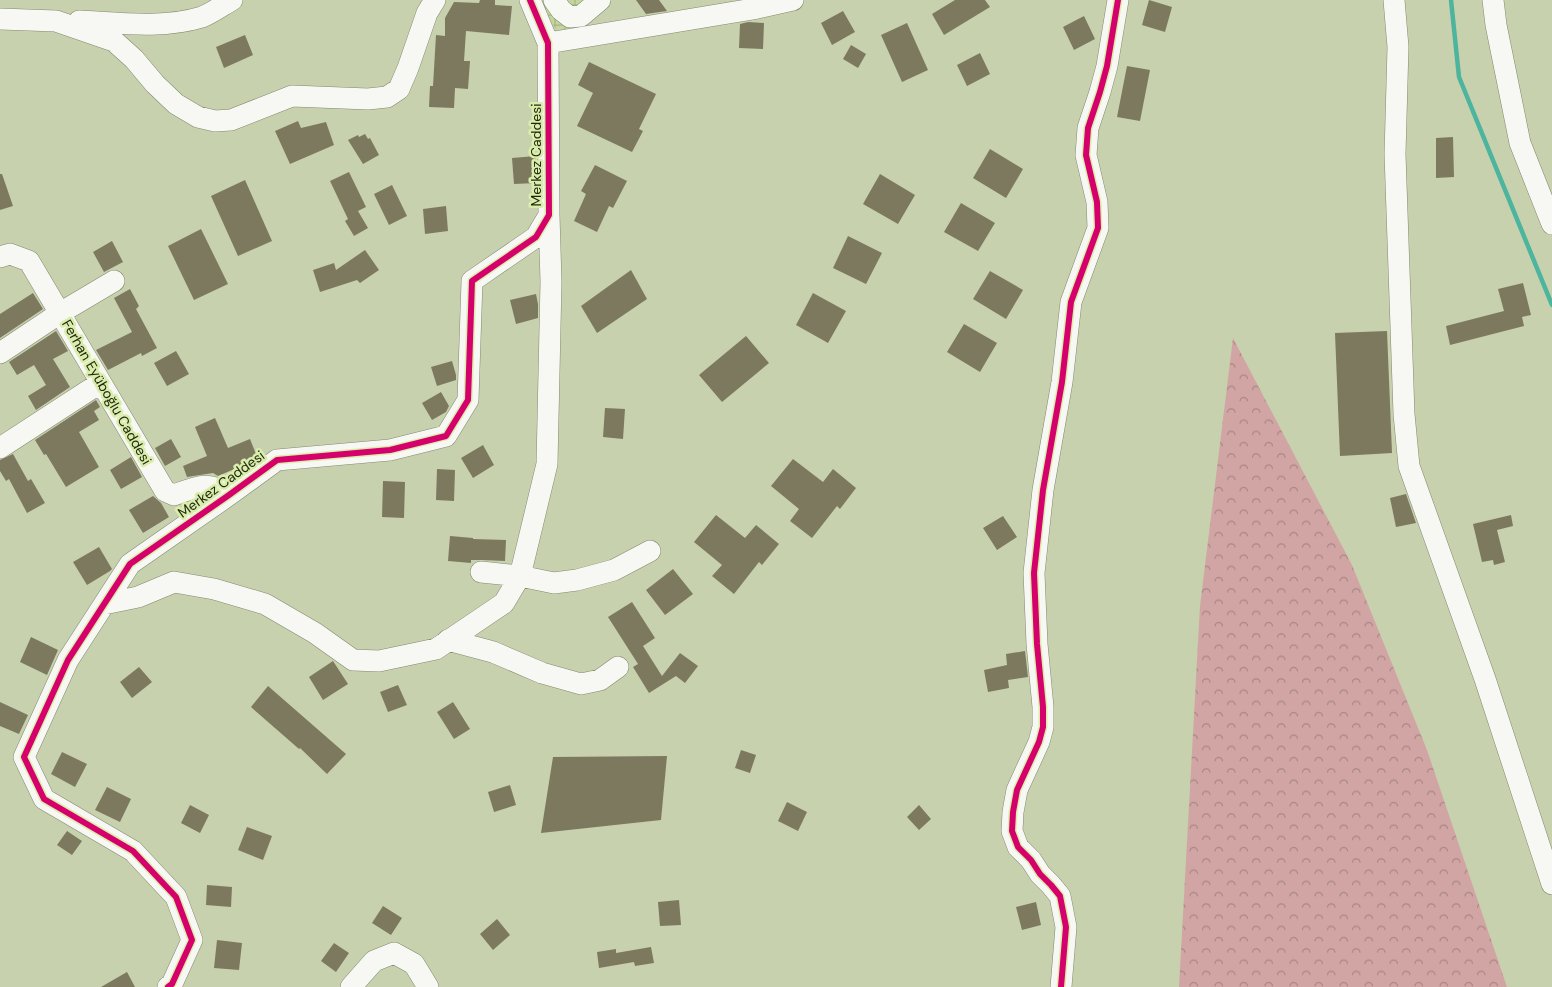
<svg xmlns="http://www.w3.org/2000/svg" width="1552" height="987" viewBox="0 0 1552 987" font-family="'DM Sans',sans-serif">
  <defs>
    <pattern id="industrial-grid" width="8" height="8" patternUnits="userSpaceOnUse" patternTransform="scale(1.25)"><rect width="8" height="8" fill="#c4d49d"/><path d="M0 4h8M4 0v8" fill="none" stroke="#a8b686"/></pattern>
    <pattern id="forest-crowns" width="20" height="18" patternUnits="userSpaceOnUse" patternTransform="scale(1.25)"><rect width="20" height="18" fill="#d1a5a4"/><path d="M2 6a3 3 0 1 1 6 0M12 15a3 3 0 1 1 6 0" fill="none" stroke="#a98684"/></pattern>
  </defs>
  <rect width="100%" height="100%" fill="#c7d1ae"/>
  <path fill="url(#industrial-grid)" d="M539 0H607L573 31 555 28Z"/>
  <path fill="url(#forest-crowns)" d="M1233 338 1352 565 1427 750 1507 987H1179L1200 606Z"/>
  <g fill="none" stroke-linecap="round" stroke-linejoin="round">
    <path stroke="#4db49d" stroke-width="4.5" d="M1451 0 1459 77 1552 305"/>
  </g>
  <path fill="#7d795f" d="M480 0H495V5L512 6 509 35 466 31 464 61H470L468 89 455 88 454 108 429 107 430 86H433L436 35 445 36V18L454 2 479 3Z
    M636 0H659L667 11 646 14Z
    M955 0H985L990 7 944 35 932 14Z
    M1149 0 1172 7 1165 32 1142 25Z
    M843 11 855 32 832 45 821 23Z
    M1084 16 1095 39 1074 50 1063 27Z
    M748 22 764 23 763 49 739 48 740 24Z
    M907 23 928 70 902 82 881 35Z
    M245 35 253 55 224 68 216 47Z
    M851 45 866 54 858 68 843 59Z
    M980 53 990 74 967 86 957 65Z
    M589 62 656 94 639 129 643 131 632 152 577 126 593 93 578 85Z
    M1127 66 1150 70 1140 121 1117 117Z
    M298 121 301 128 326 122 334 145 290 164 275 131Z
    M365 134 368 139 370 138 379 155 363 164 348 140 358 135 359 137Z
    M1453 137 1454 177 1436 178V138Z
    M990 149 1023 169 1006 198 973 178Z
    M536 156V183L514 184 512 158Z
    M595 165 627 181 613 208 609 206 597 232 574 221 586 194 581 191Z
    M349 172 366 207 358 211 368 228 354 236 345 221 348 219 330 181Z
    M0 174H2L13 206 0 210Z
    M880 174 915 195 898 224 863 204Z
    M245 180 272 241 238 256 211 196Z
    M392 185 407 216 389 225 374 194Z
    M961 203 995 223 978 251 944 232Z
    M446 206 448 231 425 234 423 209Z
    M201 229 228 284 194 300 168 246Z
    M848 236 882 253 866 284 833 268Z
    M112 241 123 262 104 272 93 252Z
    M365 250 379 270 360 283 357 280 320 292 313 270 334 263 336 270Z
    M631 270 647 299 597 333 581 306Z
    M990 271 1023 290 1006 319 973 299Z
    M1523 283 1531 315 1522 317 1524 326 1450 345 1446 326 1504 311 1498 289Z
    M130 289 139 306 136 309 157 348 142 356 141 353 108 370 96 350 132 332 114 298Z
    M33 293 43 309 0 338V314Z
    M813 293 846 311 828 343 796 325Z
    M536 294 538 304V318L516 324 510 300Z
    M964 324 997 343 980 372 947 352Z
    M56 331 68 351 53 359 70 387 36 410 28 396 46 385 34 365 17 375 9 362Z
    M1387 331 1392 453 1340 456 1335 333Z
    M746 336 769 363 722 402 699 375Z
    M176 351 189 374 167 386 154 363Z
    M452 361 456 375V380L437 386 431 367Z
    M441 392 449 406 446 412 432 420 422 403Z
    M96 400 100 407 94 411 99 420 79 432 99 467 66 487 46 454 44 455 35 440Z
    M605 408 625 409 623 439 603 437Z
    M215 418 228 448 250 439 258 459 218 476 213 473 187 477 183 466 207 456 195 427Z
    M171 439 181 457 165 466 155 448Z
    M483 445 494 465 473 478 461 458Z
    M13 454 28 481 31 479 45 503 27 513 9 479 6 481 0 471V460Z
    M131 457 142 477 121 489 110 470Z
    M793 459 823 482 833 469 856 488 840 509 837 506 812 538 790 521 799 509 771 486Z
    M437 469 455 470 454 501 436 500Z
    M383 481 405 482 404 518 382 517Z
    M1406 494 1416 523 1396 527 1390 498Z
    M153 496 161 503 169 517 143 533 129 510Z
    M716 515 745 538 756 525 779 544 762 565 759 562 734 594 712 576 722 565 694 542Z
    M1511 515 1513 526 1497 530 1505 562 1494 565 1493 560 1482 562 1473 524Z
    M1003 516 1017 537 997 550 983 528Z
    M450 536 473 538V539L506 540 505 561 482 560H471V563L448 561Z
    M99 547 112 569 110 571 87 585 73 562Z
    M673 569 693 594 665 615 646 590Z
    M632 602 655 638 643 646 662 676 680 653 698 666 685 683 676 676 649 693 633 667 638 664 608 617Z
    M31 637 58 650 47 675 20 662Z
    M1025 651 1028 677 1008 680 1009 688 988 692 984 670 1007 665 1006 654Z
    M333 661 348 684 323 700 309 677Z
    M139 667 152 682 132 698 120 682Z
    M398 685 407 705 388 712 380 692Z
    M268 686 346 754 327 774 300 748 299 749 251 707Z
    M0 702 28 715 19 734 0 726Z
    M453 702 470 729 454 739 437 712Z
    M741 750 756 755 750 773 735 768Z
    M62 752 87 764 75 787 51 774Z
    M667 756 661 820 541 833 553 757Z
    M510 785 516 805 494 812 488 792Z
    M107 787 131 799 120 822 95 810Z
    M787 802 807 812 798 831 778 821Z
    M190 805 209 815 200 833 181 823Z
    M919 805 931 819 919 830 907 817Z
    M247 827 272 836 263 860 238 850Z
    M67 831 82 841 72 855 57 845Z
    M207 885 232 887 231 907 206 905Z
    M679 900 681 925 660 926 658 902Z
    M1036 902 1041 925 1022 930 1016 907Z
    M383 906 402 918 391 935 372 923Z
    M497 919 510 935 493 950 480 934Z
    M217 940 242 943 239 970 214 968Z
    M334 943 349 953 336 972 321 961Z
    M651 947 654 963 635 966 634 962 599 968 597 952 616 949V953Z
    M127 972 135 987H101Z"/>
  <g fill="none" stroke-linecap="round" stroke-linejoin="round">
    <g stroke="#82896e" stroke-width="22">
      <path id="minor" d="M554 0 561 10 570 17 581 16 600 0
        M1394 0 1398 47 1395 154 1404 414 1409 466 1485 679 1552 884
        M1493 0 1496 25 1520 143 1552 224
        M0 19 56 21 114 41 134 59 155 84 176 104 198 117 215 121 231 120 292 96 368 99 387 97 399 89 408 68 427 13 435 0
        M79 21C119 23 163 29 202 17 212 13 223 5 232 0
        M548 43 753 9 793 0
        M0 257 10 254 29 261 165 491 174 495C196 487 209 480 229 495
        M0 353 60 313 114 281
        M0 448 100 383
        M481 572 520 576 554 583 577 580 614 570 650 551
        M104 604 138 597 174 582 214 589 265 604 315 633 353 660 379 661 436 649 504 603 520 576 547 464 551 282 549 215
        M448 640 493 652 542 673 581 684 600 680 618 667
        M168 987 172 984 192 940 176 897 133 851 44 799 24 757 68 660 130 564 229 495 277 460 390 450 446 436 468 400 472 281 536 237 549 215 548 43 530 0
        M351 987 374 961 394 953 414 964 428 987
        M1061 987 1066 927 1060 896 1051 885 1040 874 1031 860 1018 847 1012 831 1013 812 1017 790 1039 742 1043 727V707L1037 644 1034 573 1043 490 1062 382 1071 302 1098 228 1097 202 1086 155 1088 128 1100 92 1107 66 1118 0"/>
    </g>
    <use href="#minor" stroke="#f7f8f3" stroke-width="21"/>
    <g stroke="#daedac" stroke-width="9">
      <path id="cycleway" d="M168 987 172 984 192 940 176 897 133 851 44 799 24 757 68 660 130 564 229 495 277 460 390 450 446 436 468 400 472 281 536 237 549 215 548 43 530 0
        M1061 987 1066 927 1060 896 1051 885 1040 874 1031 860 1018 847 1012 831 1013 812 1017 790 1039 742 1043 727V707L1037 644 1034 573 1043 490 1062 382 1071 302 1098 228 1097 202 1086 155 1088 128 1100 92 1107 66 1118 0"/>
    </g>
    <use href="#cycleway" stroke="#d6006c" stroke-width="6"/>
  </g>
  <g text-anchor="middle" stroke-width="5" stroke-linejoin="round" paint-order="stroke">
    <g font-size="14" fill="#1e250b" stroke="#daedac">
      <text transform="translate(536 155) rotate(-90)" y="5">Merkez Caddesi</text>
      <text transform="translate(107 392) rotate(60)" y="5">Ferhan Eyüboğlu Caddesi</text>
      <text transform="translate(221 484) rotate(-36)" y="5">Merkez Caddesi</text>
    </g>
  </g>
</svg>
